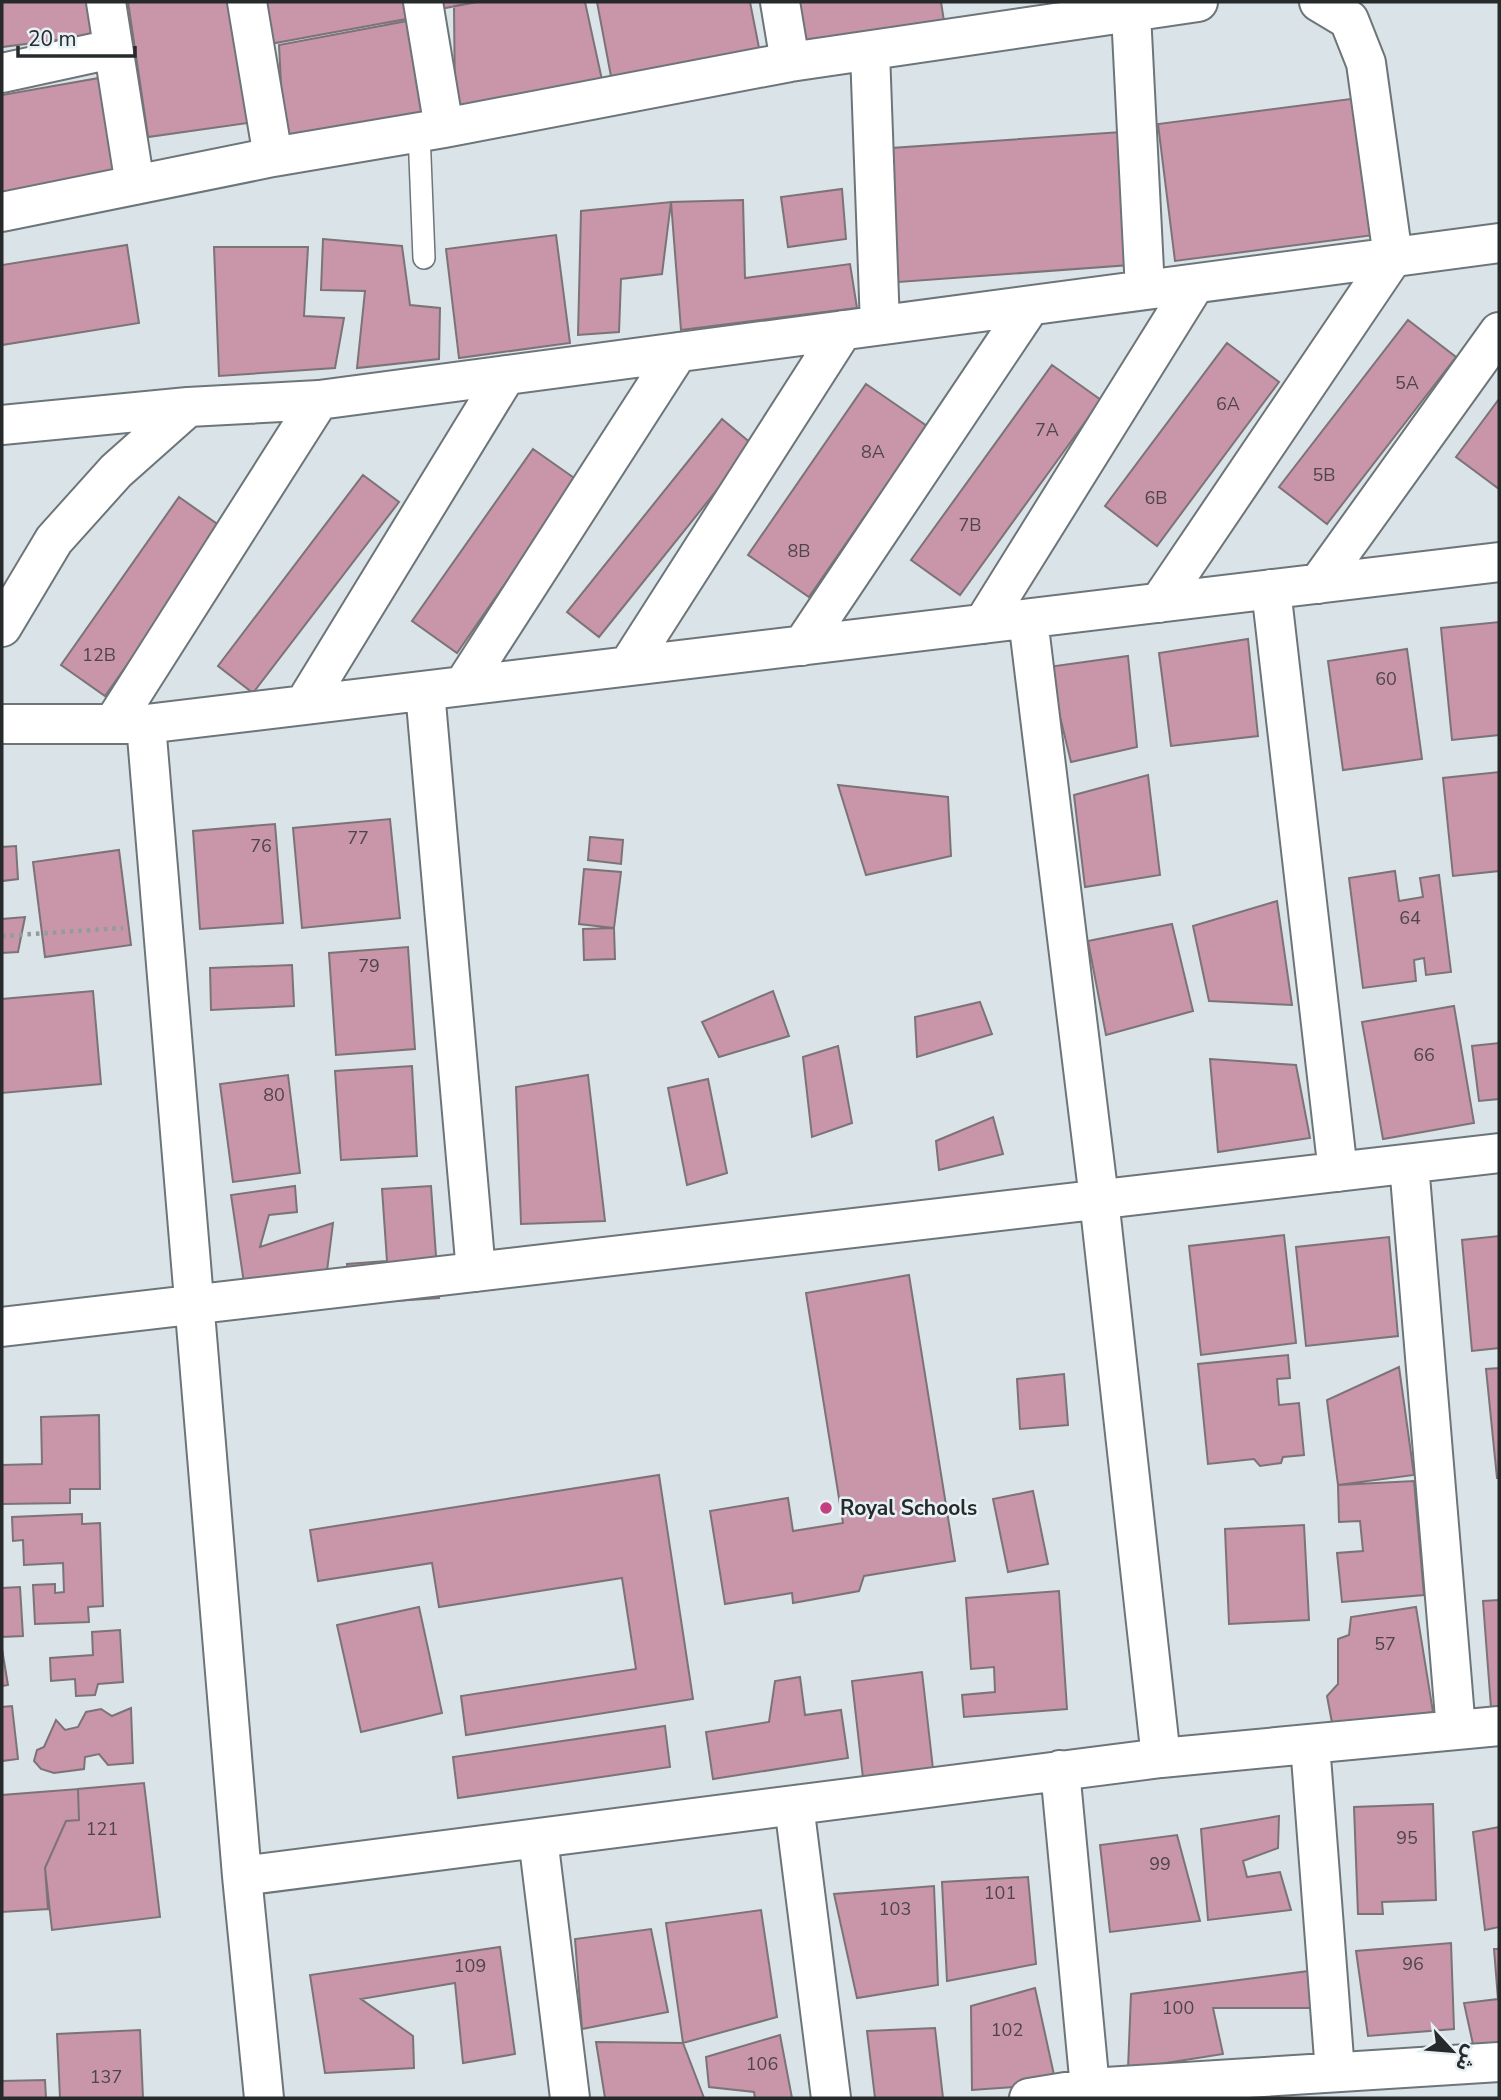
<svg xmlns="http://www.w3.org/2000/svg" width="1501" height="2100" viewBox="0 0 1501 2100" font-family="'Nunito Sans','Noto Sans Arabic',sans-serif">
  <rect width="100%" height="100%" fill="#d9e3e8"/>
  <path fill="#c895a9" stroke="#7c7377" stroke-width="2" d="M2 2H91L96 35 2 47Z
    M128 2H234L255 122 148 137Z
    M262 2H414L417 17 270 44Z
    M434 2H477L435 10Z
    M477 2H585L602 80 455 107 454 6Z
    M597 2H750L761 58 613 87Z
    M791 2H941L944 21 799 47Z
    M407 21 427 118 284 144 279 45Z
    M99 78 118 171 2 192V95Z
    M1358 98 1374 235 1175 261 1158 124Z
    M1121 132 1130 265 885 283 877 149Z
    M842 189 846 239 788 247 781 197Z
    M743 200 745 278 850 264 857 308 681 330 671 202Z
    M671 202 662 274 621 279 619 332 578 335 581 211Z
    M556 235 570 343 459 358 446 249Z
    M323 239 402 246 410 305 440 308 439 359 357 368 365 291 321 290Z
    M127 245 139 323 2 345V265Z
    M214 247H308L304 316 344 318 335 368 219 376Z
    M1408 320 1456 357 1327 524 1279 487Z
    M1227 343 1279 382 1157 546 1105 506Z
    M1052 365 1101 400 960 595 911 560Z
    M866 384 927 426 809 597 748 555Z
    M1499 399V489L1456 457Z
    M722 419 753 445 599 637 567 612Z
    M533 449 577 480 457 653 412 621Z
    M363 475 399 502 253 693 218 666Z
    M179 497 223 528 105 696 61 665Z
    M1499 622V735L1452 740 1441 628Z
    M1248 639 1258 736 1171 746 1159 653Z
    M1407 649 1422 759 1343 770 1328 661Z
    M1128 656 1137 747 1071 762 1048 667Z
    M1499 772V871L1453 876 1443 778Z
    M1148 775 1160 875 1085 887 1074 795Z
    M838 785 948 797 951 856 866 875Z
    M390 819 400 918 302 928 293 828Z
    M275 824 283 923 200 929 193 831Z
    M590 837 623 840 621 864 588 860Z
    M16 846 18 879 2 881V847Z
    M119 850 131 945 45 957 33 862Z
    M584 869 621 872 614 928 579 924Z
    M1395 871 1399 901 1423 897 1420 878 1439 875 1451 972 1426 975 1424 958 1414 960 1416 981 1363 988 1349 878Z
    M1277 901 1292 1005 1209 1001 1193 926Z
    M25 917 18 952 2 953V919Z
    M1172 924 1193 1011 1106 1035 1088 941Z
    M614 928 615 959 584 960 583 929Z
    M408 947 415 1049 336 1055 329 953Z
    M292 965 294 1006 211 1010 210 968Z
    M93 991 101 1084 2 1093V999Z
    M773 991 789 1036 719 1057 702 1022Z
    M980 1002 992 1034 917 1057 915 1017Z
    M1454 1006 1474 1123 1383 1139 1362 1022Z
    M1499 1043V1099L1479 1101 1472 1046Z
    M838 1046 852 1123 812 1137 803 1057Z
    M1210 1059 1296 1065 1310 1138 1218 1152Z
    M412 1066 417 1156 341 1160 335 1071Z
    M288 1075 300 1173 233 1182 220 1084Z
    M588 1075 605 1221 521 1224 516 1087Z
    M708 1079 727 1173 687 1185 668 1088Z
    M993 1117 1003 1154 939 1170 936 1141Z
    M295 1186 297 1212 269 1215 260 1247 333 1223 326 1279 245 1290 231 1195Z
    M431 1186 439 1298 350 1304 347 1264 387 1261 382 1189Z
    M1284 1235 1296 1343 1201 1355 1189 1246Z
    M1499 1236V1348L1472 1351 1462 1240Z
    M1389 1237 1398 1336 1306 1346 1296 1247Z
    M909 1275 955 1561 864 1576 859 1591 793 1603 792 1593 725 1604 710 1511 788 1498 793 1531 843 1523 806 1293Z
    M1288 1355 1290 1378 1277 1379 1279 1405 1299 1403 1304 1455 1283 1457 1281 1463 1260 1466 1254 1459 1208 1464 1198 1364Z
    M1399 1367 1414 1475 1338 1485 1327 1400Z
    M1499 1368V1478H1497L1486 1369Z
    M1064 1374 1068 1425 1020 1429 1017 1379Z
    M99 1415 100 1489H70V1503L2 1504V1465L42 1464 41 1417Z
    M659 1475 693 1699 466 1735 461 1696 636 1669 622 1578 439 1607 432 1563 318 1581 310 1530Z
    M1414 1481 1424 1595 1342 1602 1337 1553 1363 1551 1360 1521 1339 1522 1338 1485Z
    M1033 1491 1048 1564 1008 1572 993 1499Z
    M82 1514V1524L100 1523 103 1606 88 1607 89 1622 35 1624 33 1585 55 1584V1593L64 1592 63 1563 24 1565 23 1540 13 1541 12 1517Z
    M1304 1525 1309 1620 1229 1624 1225 1529Z
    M20 1587 23 1636 2 1637V1588Z
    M1059 1591 1067 1709 964 1717 962 1695 995 1692 994 1667 971 1669 966 1598Z
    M1499 1600V1707L1491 1708 1483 1601Z
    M419 1607 442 1713 361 1732 337 1625Z
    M1416 1607 1433 1712 1333 1728 1327 1696 1338 1684V1639L1349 1635 1351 1617Z
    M120 1630 123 1682 98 1684 95 1695 76 1696 75 1679 51 1681 50 1658 93 1655 92 1632Z
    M2 1649 8 1685 2 1686Z
    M922 1672 933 1769 863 1778 852 1681Z
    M800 1677 805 1715 841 1710 848 1758 713 1779 706 1732 769 1722 775 1681Z
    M12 1706 18 1759 2 1761V1707Z
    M131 1708 133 1763 108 1765 99 1754 85 1757 84 1769 54 1773 41 1769 34 1761 37 1750 44 1747 56 1720 65 1730 78 1727 86 1712 101 1709 112 1716Z
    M665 1726 670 1767 458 1798 453 1757Z
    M144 1783 160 1917 52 1930 45 1868 66 1821 79 1820 78 1789Z
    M78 1789 79 1820 66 1821 45 1868 48 1909 2 1912V1795Z
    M1433 1804 1436 1900 1382 1902 1383 1914H1358L1354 1807Z
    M1279 1816 1278 1848 1243 1861 1247 1877 1280 1872 1291 1910 1208 1920 1201 1829Z
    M1499 1827V1927L1485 1930 1473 1832Z
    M1177 1835 1200 1921 1110 1932 1100 1845Z
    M1028 1877 1036 1964 947 1981 942 1882Z
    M934 1886 938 1985 857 1998 834 1894Z
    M761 1910 777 2017 683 2043 666 1923Z
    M651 1929 668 2012 582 2029 575 1939Z
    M1451 1943 1454 2029 1368 2036 1356 1951Z
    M500 1947 515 2054 463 2063 455 1983 361 1999 413 2036 414 2068 325 2073 310 1975Z
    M1494 1949H1499V2046L1474 2049 1464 2003 1498 1999Z
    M1309 1971 1312 2008H1213L1223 2054 1128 2069 1131 1994Z
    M1035 1988 1056 2084 972 2090 971 2006Z
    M935 2028 943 2098H875L867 2031Z
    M140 2030 143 2098H60L57 2034Z
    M780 2035 792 2098H755L754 2092 709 2087 706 2057Z
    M596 2042 683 2043 704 2098H605Z
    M45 2080 46 2098H2V2081Z"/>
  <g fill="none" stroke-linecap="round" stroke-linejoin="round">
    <g stroke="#6d7579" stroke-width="24">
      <path id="lane" d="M419 132 424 258"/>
    </g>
    <g stroke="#6d7579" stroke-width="42">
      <path id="street" d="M106 2 135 185
        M247 2 273 157
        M423 2 444 128
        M780 2 790 62
        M1131 13 1145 290
        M870 52 880 325
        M2 73 112 49
        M2 212 273 157 444 128 790 62 1198 2
        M2 425 188 407 319 400 1499 243
        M1318 584 1499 332
        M1271 589 1338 1172
        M1159 603 1393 257 1366 63 1349 20 1319 2
        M1028 619 1099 1199 1161 1758
        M983 624 1195 284
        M2 627 54 540 116 471 188 407
        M802 646 1030 306
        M628 666 843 330
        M463 686 678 352
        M425 691 476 1272
        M304 705 506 375
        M2 724H146L1499 562
        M113 724 319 400
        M146 724 242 1876 264 2098
        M1409 1164 1456 1730
        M2 1327 1499 1153
        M1310 1744 1335 2072
        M1060 1770 1090 2088
        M794 1805 831 2098
        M538 1838 570 2098
        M242 1876 1161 1758 1499 1726
        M1029 2098 1090 2088 1499 2062"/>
    </g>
    <path stroke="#949b9f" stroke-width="4.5" stroke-dasharray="3.5 5" stroke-linecap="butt" d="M2 936 123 928"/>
    <use href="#lane" stroke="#fff" stroke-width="21"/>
    <use href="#street" stroke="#fff" stroke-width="38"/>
  </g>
  <circle fill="#c43f82" stroke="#e7f0f5" stroke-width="2.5" cx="826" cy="1508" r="7"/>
  <g text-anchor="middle" stroke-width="5" stroke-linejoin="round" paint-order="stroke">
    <g font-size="18" fill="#4e454a">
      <text x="1407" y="389">5A</text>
      <text x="1228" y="410">6A</text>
      <text x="1047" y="436">7A</text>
      <text x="873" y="458">8A</text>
      <text x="1324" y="481">5B</text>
      <text x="1156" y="504">6B</text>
      <text x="970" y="531">7B</text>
      <text x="799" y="557">8B</text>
      <text x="99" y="661">12B</text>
      <text x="1386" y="685">60</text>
      <text x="358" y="844">77</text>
      <text x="261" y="852">76</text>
      <text x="1410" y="924">64</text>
      <text x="369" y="972">79</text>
      <text x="1424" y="1061">66</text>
      <text x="274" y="1101">80</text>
      <text x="1385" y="1650">57</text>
      <text x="102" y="1835">121</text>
      <text x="1407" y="1844">95</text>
      <text x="1160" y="1870">99</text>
      <text x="1000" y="1899">101</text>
      <text x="895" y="1915">103</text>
      <text x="1413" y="1970">96</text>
      <text x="470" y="1972">109</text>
      <text x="1178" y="2014">100</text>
      <text x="1007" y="2036">102</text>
      <text x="762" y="2070">106</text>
      <text x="106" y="2083">137</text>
    </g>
    <g font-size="21" font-weight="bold" fill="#262a2b" stroke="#e7f0f5" text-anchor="start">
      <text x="840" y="1515">Royal Schools</text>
    </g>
  </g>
  <rect width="1501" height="2100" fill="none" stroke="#262a2b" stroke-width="7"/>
  <g transform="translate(1452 2051) rotate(116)" stroke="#e7f0f5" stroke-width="5" paint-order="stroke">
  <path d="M0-5L12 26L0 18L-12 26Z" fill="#262a2b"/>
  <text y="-10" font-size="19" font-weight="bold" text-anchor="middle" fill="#262a2b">ش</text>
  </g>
  <path d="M18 46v10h117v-10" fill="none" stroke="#262a2b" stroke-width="3.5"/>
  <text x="28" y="46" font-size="21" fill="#262a2b" stroke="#e7f0f5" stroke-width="5" paint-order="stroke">20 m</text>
</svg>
